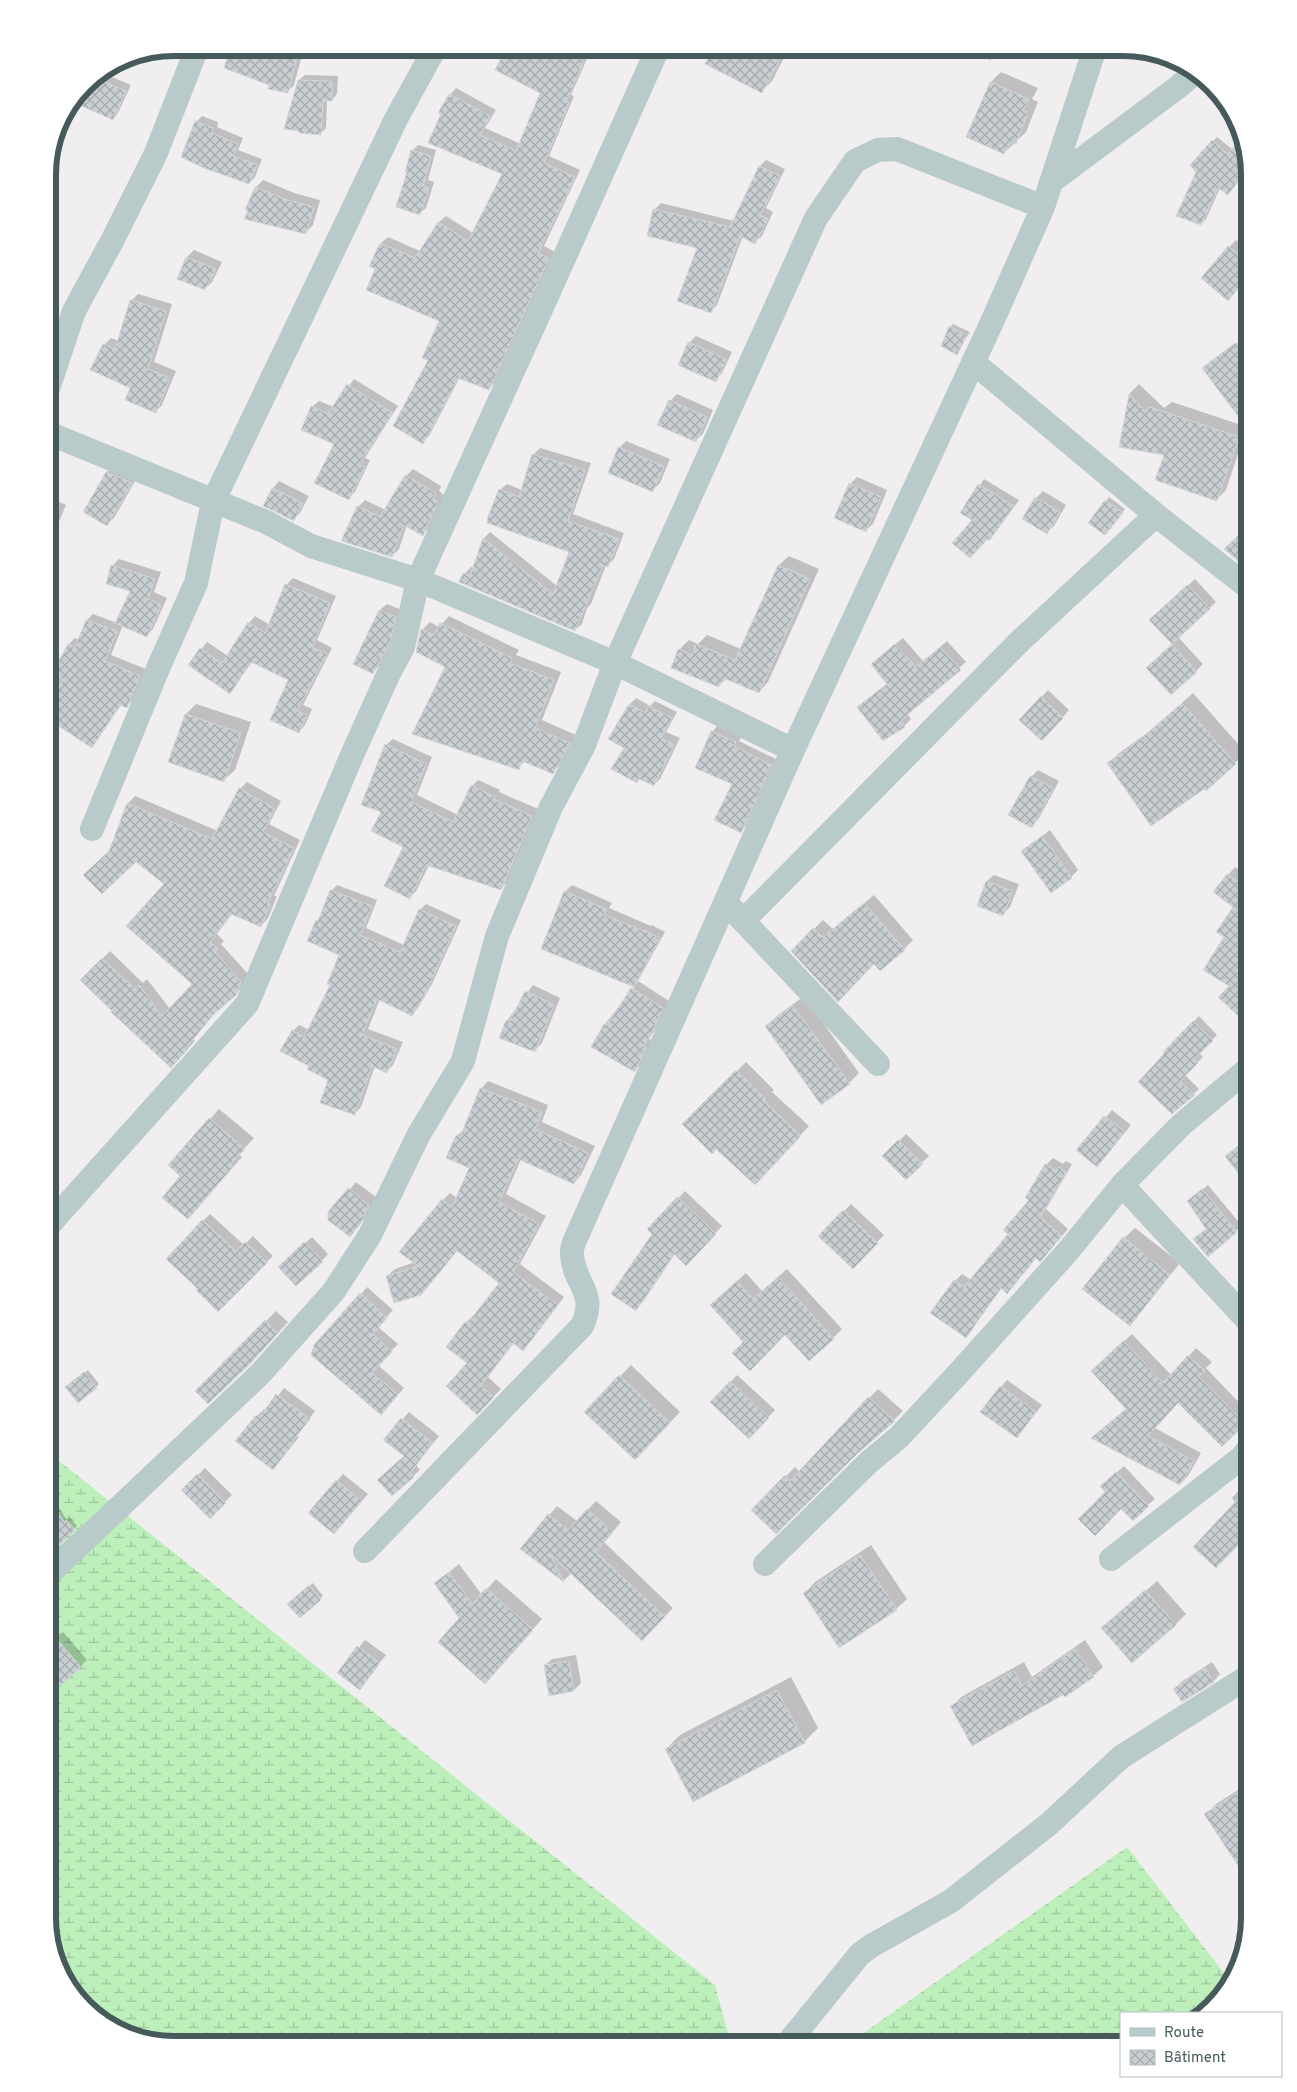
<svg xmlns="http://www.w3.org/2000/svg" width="1297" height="2092" viewBox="0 0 1297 2092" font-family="Overpass,sans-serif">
  <defs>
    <pattern id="wetland-marsh" width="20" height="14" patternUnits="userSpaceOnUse" patternTransform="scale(1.25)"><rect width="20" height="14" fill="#bdefbb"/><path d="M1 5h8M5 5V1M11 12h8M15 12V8" fill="none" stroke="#9bc59b"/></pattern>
    <pattern id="building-cross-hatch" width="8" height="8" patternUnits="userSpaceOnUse" patternTransform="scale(1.25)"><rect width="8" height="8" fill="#c8ced1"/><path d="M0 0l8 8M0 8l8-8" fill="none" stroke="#a4aaad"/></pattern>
  </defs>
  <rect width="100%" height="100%" fill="#f1eeef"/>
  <path fill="url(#wetland-marsh)" d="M48 1452 715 1985 731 2044H167L104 2023 61 1974 48 1917Z
    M1127 1847 1230 1981 1228 1988 1199 2013H1121V2044H848Z"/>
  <path fill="#0003" d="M232 48H304L294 85 287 92 225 68Z
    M508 48H572L589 54 571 95 574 96 549 156 580 170 544 246 555 252 495 382 489 389 460 377 429 436 423 442 430 360 441 321 371 266 381 243 388 237 420 251 439 222 446 216 473 233 504 173 450 95 456 88 496 110 485 128 521 144 542 92 497 69Z
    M715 48H789L772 81 761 92 707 64Z
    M970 48H1002L990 60 973 53 975 50Z
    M1001 72 1038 88 1032 99 1038 102 1026 132 1004 153 991 82Z
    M102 73 131 85 118 113 113 119 74 101 85 85Z
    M305 75 338 76 337 94 332 100H327L326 128 320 134 299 80Z
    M202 116 218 122 217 127 243 138 238 150 262 159 255 177 249 183 196 122Z
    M1217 137 1233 150 1242 168 1246 171 1228 194 1220 188 1206 219 1201 224 1213 141Z
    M418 145 436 150 428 180 434 182 426 208 420 213 409 171 412 151Z
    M766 160 785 169 766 208 773 212 762 236 755 242 743 236 717 305 710 312 699 247 654 210 661 203 734 221 760 166Z
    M263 180 294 193 320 200 313 225 306 232 247 209 256 187Z
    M1236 240 1249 251V274L1229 247Z
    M194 250 222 262 212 282 205 289 179 278 187 257Z
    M138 294 172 304 154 362 176 371 162 405 155 412 132 387 104 345 111 338 119 341 131 301Z
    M953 324 970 332 957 353 950 327Z
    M1249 332V404L1213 365Z
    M696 336 732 352 722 373 715 380 689 343Z
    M354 379 398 406 365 458 370 460 355 492 348 498 336 443 312 407 319 401 334 407Z
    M1139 384 1164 408 1172 402 1247 427 1226 490 1216 500 1166 454 1121 446 1130 393Z
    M677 394 713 410 703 434 696 440 670 401Z
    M626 441 670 459 660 483 653 490 619 448Z
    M540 448 591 463 573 514 624 533 614 559 608 565H606L591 604 587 608 582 624 575 630 464 574 471 567 474 569 484 538 490 532 557 586 570 552 500 490 507 484 522 490 533 455Z
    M114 465 138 476 114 518 107 524 85 512 107 472Z
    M413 469 441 486 439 491 444 495 430 528 423 534 407 525 399 549 392 556 358 507 365 500 386 510 406 476Z
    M857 477 887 490 873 524 866 530 850 484Z
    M984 479 1019 500 995 533 962 512Z
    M279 481 309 496 300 513 293 520 273 488Z
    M1043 491 1066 505 1054 526 1047 532 1036 498Z
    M48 497 66 505 48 548Z
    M1109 497 1125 509 1108 531 1090 523Z
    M789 556 819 569 768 682 759 692 727 678 719 686 679 650 689 640 698 644 707 635 741 649 779 565Z
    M119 559 161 572 154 592 167 598 153 629 146 636 123 625 111 655 146 669 133 700 126 707 121 705 98 739 92 746 48 717V703L59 688 48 683V654L61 659 69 644 75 638 79 640 87 620 93 614 117 623 132 590 112 566Z
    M293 578 336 596 317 640 332 648 303 705 312 709 305 725 299 732 290 680 253 661 230 692 189 665 207 642 228 656 249 623 255 616 270 625 286 585Z
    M1195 579 1216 602 1178 637 1203 664 1196 671 1155 661 1173 644 1151 620Z
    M387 604 402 610 396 634 380 665 373 672 355 664 380 610Z
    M449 616 519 650 516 655 561 672 542 720 576 735 560 765 552 773 525 761 518 768 422 630 430 622 439 627Z
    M903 638 923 661 947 641 966 662 907 713 911 719 904 726 859 707 888 683 880 657Z
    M1048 690 1069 710 1049 733 1020 720Z
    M1193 693 1246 753 1206 789 1204 787 1108 764 1119 753 1150 731Z
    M636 698 650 706 655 701 677 712 666 732 680 738 660 779 654 785 640 778 637 782 625 748 609 739 630 704Z
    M196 704 251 722 235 770 224 780 170 761 186 714Z
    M717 726 741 737 739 741 776 759 746 826 741 831 734 784 712 732Z
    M393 739 432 757 417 795 458 815 472 786 478 780 500 790 499 792 538 809 507 882 501 889 429 865 416 891 410 898 404 847 383 812 386 745Z
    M48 744 54 747 48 760Z
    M1038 770 1059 781 1038 820 1031 826V777Z
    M247 782 281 801 269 824 300 840 274 896H277L268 918 261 926 232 914 217 934 224 941 221 944 248 974 243 987 217 1010 193 1039 195 1041 178 1059 114 1011 82 980 110 951 143 983 147 979 170 1009 194 984 166 884 136 860 110 851 128 803 135 796 218 831 240 789Z
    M1050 830 1078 870 1071 877 1023 851Z
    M1235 867 1249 878V1010L1231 986 1226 937 1235 906 1228 875Z
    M994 875 1019 884 1010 907 1003 914 978 905 987 881Z
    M337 885 377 900 366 928 404 945 420 910 426 904 461 920 432 984 418 1008 412 1015 380 999 368 1029 403 1042 393 1065 387 1071 375 1066 361 1107 355 1114 330 1080 311 1066 293 1031 299 1025 309 1030 332 984 341 954 317 921 321 917 331 891Z
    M572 885 612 903 609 908 651 926 652 925 665 932 638 981 669 1001 659 1024 649 1039 652 1040 641 1064 634 1071 593 1046 605 1024 635 986 542 948 565 892Z
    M874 895 913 940 904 949 874 962 792 951 823 920 833 929Z
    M533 985 560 998 542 1043 535 1050 507 1021Z
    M804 996 859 1073 849 1083 766 1026 777 1016Z
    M1199 1016 1217 1035 1199 1053 1203 1057 1185 1075 1199 1089 1172 1113 1166 1054 1164 1052Z
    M746 1062 774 1090 772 1092 809 1126 764 1174 716 1147 684 1124Z
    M488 1081 548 1105 542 1122 595 1146 581 1175 574 1183 521 1159 506 1194 546 1216 520 1264 564 1297 530 1342 523 1349 514 1343 488 1377 501 1389 477 1413 469 1362 465 1323 473 1316 474 1317 501 1283 457 1250 429 1285 387 1276 395 1269 415 1262 443 1200 450 1193 457 1198 471 1167 457 1136 465 1128 481 1089Z
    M219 1109 254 1138 239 1154 242 1157 197 1208 182 1176 169 1165Z
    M1112 1110 1131 1125 1104 1158 1078 1150Z
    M1249 1121V1185L1248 1139 1242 1127Z
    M906 1134 929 1156 906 1178 884 1156Z
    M1053 1158 1063 1164 1066 1161 1072 1164 1046 1209 1068 1229 1047 1253 1037 1257 1014 1285 1002 1288 966 1336 955 1281 962 1274 971 1280 1010 1234 1031 1200 1046 1165Z
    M356 1182 376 1197 367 1216 356 1228 330 1213Z
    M1208 1185 1242 1226 1236 1231 1194 1196Z
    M685 1191 722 1226 686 1264 675 1254 643 1302 636 1309 654 1234 649 1229Z
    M851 1204 884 1235 853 1267 820 1236Z
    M210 1214 244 1245 253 1236 273 1256 218 1310 200 1289 203 1221Z
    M1135 1228 1180 1263 1130 1324 1124 1238Z
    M312 1237 328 1254 322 1261 286 1260Z
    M787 1269 842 1329 833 1338 785 1333 745 1342 720 1296 746 1273 762 1291Z
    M367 1287 393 1310 378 1327 398 1344 378 1365 404 1388 381 1413 312 1355Z
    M276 1311 288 1322 261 1352 197 1391Z
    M1132 1334 1171 1375 1196 1348 1212 1362 1206 1368 1249 1413V1417L1222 1445 1179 1401 1155 1428 1201 1453 1188 1476 1180 1484 1093 1437 1127 1408 1100 1363Z
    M631 1365 680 1412 646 1448 586 1412Z
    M88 1370 99 1384 96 1387 70 1384Z
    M737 1375 775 1410 749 1437 712 1402Z
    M1007 1380 1042 1405 1017 1437 1001 1387Z
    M284 1388 315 1411 297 1436 299 1437 279 1462 257 1416 264 1409 266 1411Z
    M878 1389 903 1411 894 1420 753 1510 795 1467 800 1472Z
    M409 1412 439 1436 416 1465 420 1470 392 1495 405 1456 385 1440Z
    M1124 1466 1155 1499 1148 1505 1102 1486Z
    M205 1468 232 1495 210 1517 183 1490Z
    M343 1474 368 1494 341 1526 337 1481Z
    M1247 1481 1249 1482V1521L1232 1498Z
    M48 1490 67 1520 70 1517 77 1526 57 1545 48 1533Z
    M596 1501 621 1522 604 1542 673 1608 642 1640 572 1573 564 1580 522 1548 557 1506 577 1521Z
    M871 1545 907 1599 896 1609 805 1593 815 1582Z
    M459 1564 482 1595 496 1579 542 1619 495 1672 436 1583Z
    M1157 1581 1186 1614 1175 1625 1114 1618Z
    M313 1583 323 1596 300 1616 292 1601Z
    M63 1632 87 1660 59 1685 48 1673V1646Z
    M365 1640 386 1655 360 1688 338 1673Z
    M1085 1640 1103 1667 1093 1676 1064 1693 952 1707 961 1697 1024 1662 1032 1677Z
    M576 1655 581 1683 574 1690 545 1665 552 1659Z
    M1212 1662 1220 1674 1214 1681 1182 1701 1174 1689 1181 1682Z
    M791 1677 818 1728 804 1742 666 1749 680 1735Z
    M1249 1783V1866L1206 1815 1216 1804Z"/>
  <path fill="url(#building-cross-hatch)" stroke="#d2d7da" d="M231 48H255L277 55 279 48H299L288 93 268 89 269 85 224 68Z
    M506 48H553L584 61 566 102 569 103 544 163 575 177 538 253 549 258 489 390 458 378 423 444 393 426 428 360 422 358 439 321 366 290 375 269 369 266 380 243 415 258 438 222 468 241 502 174 428 143 441 114 438 113 449 94 490 116 480 135 516 151 540 93 495 70Z
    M714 48H759L780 59 762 93 705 64Z
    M95 78 126 91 113 120 75 103 85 85Z
    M298 80 332 81V101H323L321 135 299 133V131L284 129Z
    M990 82 1029 99 1023 110 1028 112 1016 144 1011 142 1004 154 966 137Z
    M195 121 213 128 212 133 238 144 233 156 257 165 249 184 204 168 181 157Z
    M1241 138 1247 164 1239 173 1242 176 1228 195 1218 188 1201 225 1176 216 1196 172 1190 165 1212 140 1228 154Z
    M411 150 431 156 423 186 429 188 420 215 396 207 407 172H405Z
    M759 166 780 176 760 215 768 219 755 244 740 236 711 313 677 301 697 248 647 236 653 209 730 227Z
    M255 187 287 200 314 207 306 234 244 219 248 211 245 210Z
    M1228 246 1250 264V274L1228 301 1201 278Z
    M186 257 216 269 205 290 177 279Z
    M130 300 166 311 148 369 170 378 156 413 125 400 130 388 90 370 103 344 115 349Z
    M949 326 967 335 957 355 941 346Z
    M688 342 726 359 716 382 678 365Z
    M1235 343 1250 363V406L1237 415 1202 368Z
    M347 384 393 413 359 464 365 467 349 500 314 483 334 444 301 430 311 406 328 414Z
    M1129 394 1145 411 1150 407 1239 437 1217 501 1155 480 1164 455 1119 447Z
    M669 400 707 417 696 442 657 425Z
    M618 447 664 466 653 492 608 473Z
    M532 454 585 470 568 521 619 539 608 567 603 565 575 631 459 582 463 573 470 576 483 538 553 594 569 552 487 523 488 520 487 519 499 489 519 497Z
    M106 472 132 483 107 526 83 512Z
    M405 475 436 493 433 498 438 502 423 536 404 525 392 557 341 541 357 506 380 517Z
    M849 483 881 497 866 532 834 518Z
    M978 484 1014 506 990 540 988 539 970 558 952 543 972 520 960 513Z
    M272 488 303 503 294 521 263 506Z
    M1035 497 1060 512 1047 534 1022 519Z
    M1105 500 1123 513 1105 535 1088 523Z
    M1250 524V571L1224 549Z
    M111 565 155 579 148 599 161 605 147 637 115 623 130 591 106 584Z
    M778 565 810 579 759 693 723 678 719 687 671 668 678 649 692 655 696 644 735 660Z
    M285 584 330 603 312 647 327 654 297 711 307 715 299 733 270 720 288 680 251 662 230 694 188 665 200 648 222 663 248 622 265 633Z
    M1187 585 1210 609 1172 644 1149 620Z
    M379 610 396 617 390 642 373 674 353 664Z
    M86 620 117 631 105 661 140 676 127 708 120 705 92 748 48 719V700L63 680 52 674 68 644 75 647Z
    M440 623 512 658 509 663 554 680 535 728 570 743 553 774 522 761 519 770 412 734 445 667 416 652 421 629 434 635Z
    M895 644 916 667 940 647 961 670 901 720 905 727 883 741 857 707 887 684 871 664Z
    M1172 644 1197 672 1171 695 1146 668Z
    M1041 696 1063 718 1042 741 1019 720Z
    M1182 703 1236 764 1206 791 1204 789 1151 826 1107 763 1138 741Z
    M629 704 645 713 648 706 672 718 661 738 674 745 654 786 639 779 637 783 611 769 624 748 608 739Z
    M185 714 241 733 224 782 168 762Z
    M711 731 736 742 734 746 771 765 741 833 714 820 732 784 695 768Z
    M385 744 426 764 411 802 453 822 471 785 495 797 494 799 532 816 501 890 426 865 410 899 384 886 403 847 371 831 381 812 361 805Z
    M1030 776 1053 788 1032 828 1008 815Z
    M239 788 275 809 263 832 294 848 268 903 270 904 261 927 231 914 210 942 218 949 215 952 241 982 236 995 213 1015 187 1047 189 1048 171 1068 111 1012 112 1011 80 980 102 958 135 989 139 985 162 1016 192 984 126 926 164 884 136 862 102 894 83 875 109 851 127 803 212 839Z
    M1042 836 1072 878 1051 893 1021 851Z
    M1227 874 1246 888 1250 882V952L1237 970 1241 974 1250 965V1027L1218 997 1229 986 1203 970 1224 937 1216 932 1233 907 1213 892Z
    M986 881 1013 891 1003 916 977 906Z
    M330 890 372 906 360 935 400 952 419 909 456 926 426 992 412 1016 377 999 362 1035 397 1049 387 1073 372 1066 355 1115 320 1103 328 1080 307 1069 309 1066 280 1051 292 1030 304 1037 330 985 327 984 339 955 307 941 316 920 318 921Z
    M564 891 606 909 604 915 644 931V930L660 938 634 987 541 949Z
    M864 903 905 950 880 971 874 964 838 1002 791 951 813 928 823 937Z
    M631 988 663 1008 652 1033 643 1046 646 1047 635 1072 591 1047 604 1024 607 1025Z
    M525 991 554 1005 535 1052 499 1038 506 1020 510 1021Z
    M793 1006 850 1084 821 1105 765 1026Z
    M1193 1021 1213 1041 1194 1059 1198 1063 1180 1081 1195 1095 1172 1114 1138 1082 1164 1054 1163 1052Z
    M736 1070 766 1099 764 1101 801 1136 755 1185 716 1149 712 1154 682 1124Z
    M480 1088 542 1112 535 1129 588 1153 574 1184 518 1159 499 1202 539 1224 513 1272 558 1305 523 1351 513 1343 481 1385 494 1397 477 1415 446 1386 467 1363 446 1347 465 1322 467 1324 499 1283 457 1251 421 1295 394 1303 386 1276 418 1266 399 1252 442 1199 452 1207 469 1168 446 1158 456 1135 460 1137Z
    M1104 1116 1125 1132 1097 1167 1076 1150Z
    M209 1118 245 1149 230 1165 233 1167 188 1219 162 1198 180 1176 168 1165Z
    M1250 1137V1189L1225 1156Z
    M898 1140 923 1164 906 1180 882 1156Z
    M1045 1164 1055 1170 1059 1167 1066 1172 1040 1217 1062 1236 1040 1262 1036 1258 1007 1294 1001 1288 966 1338 930 1313 954 1280 964 1287 1008 1234 1003 1230 1029 1200 1025 1198Z
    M348 1188 369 1205 360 1224 350 1237 328 1220V1212Z
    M1202 1189 1237 1232 1208 1257 1193 1239 1206 1229 1187 1201Z
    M677 1197 716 1234 686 1266 674 1254 636 1311 611 1294 652 1234 647 1229Z
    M843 1210 878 1243 853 1269 818 1236Z
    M202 1220 236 1251 245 1242 267 1263 218 1312 196 1290 198 1289 166 1259Z
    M1123 1237 1170 1275 1130 1326 1082 1289Z
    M304 1242 323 1262 296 1286 278 1267Z
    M778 1277 834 1339 809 1361 785 1335 750 1371 732 1353 743 1342 710 1305 737 1281 753 1299Z
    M360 1293 387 1318 373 1334 392 1352 372 1373 398 1395 381 1415 311 1355 314 1345Z
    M265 1320 278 1333 250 1364 208 1404 195 1391Z
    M1123 1341 1163 1383 1188 1355 1205 1371 1199 1377 1245 1424 1222 1447 1178 1403 1148 1436 1194 1461 1180 1485 1091 1438 1126 1409 1091 1371Z
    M84 1372 97 1388 78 1403 65 1387Z
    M619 1375 670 1423 635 1460 584 1412Z
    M730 1381 769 1418 749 1439 710 1402Z
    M1000 1386 1036 1412 1017 1438 980 1412Z
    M276 1394 310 1419 291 1443 293 1444 273 1470 235 1441 256 1415 259 1418Z
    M868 1397 895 1421 859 1452 776 1534 751 1510 785 1475 790 1481Z
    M401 1418 433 1443 410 1473 414 1477 392 1496 377 1480 404 1456 383 1440Z
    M1116 1472 1149 1506 1133 1521 1121 1509 1095 1536 1078 1519 1105 1492 1100 1486Z
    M197 1474 226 1503 210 1519 181 1490Z
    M336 1480 362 1501 334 1534 308 1513Z
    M1250 1486V1533L1216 1568 1193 1547Z
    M48 1499 64 1522 66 1520 75 1530 57 1547 48 1536Z
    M587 1509 613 1532 596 1552 665 1617 642 1641 550 1554 564 1582 520 1549 548 1514 568 1530Z
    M860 1555 897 1610 839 1648 803 1593Z
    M449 1572 472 1604 486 1588 533 1630 485 1684 438 1642 459 1618 434 1583Z
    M309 1585 321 1600 300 1618 287 1604Z
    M1145 1590 1176 1625 1132 1663 1101 1628Z
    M48 1629 81 1667 59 1687 48 1674Z
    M357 1646 380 1663 360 1690 337 1673Z
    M1075 1649 1094 1677 1065 1697 1063 1695 972 1746 950 1706 1014 1671 1022 1686Z
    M569 1661 574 1691 549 1696 544 1665Z
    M1205 1668 1214 1682 1182 1702 1173 1689Z
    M777 1690 805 1743 693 1802 665 1749Z
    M1250 1785V1884L1204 1814Z"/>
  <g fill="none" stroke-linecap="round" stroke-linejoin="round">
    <path stroke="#b9cacb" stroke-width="24" d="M1051 182 1178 87 1196 72
      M973 362 1156 515 1249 588
      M48 389 74 311 112 241 156 153 197 48
      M48 433 266 522 311 546 418 580 615 663 793 750
      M92 829 159 666 196 583 213 502 396 119 435 48
      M733 910 878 1064
      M744 920 1019 642 1156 515
      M1122 1185 1249 1322
      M48 1226 247 1004 352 755 388 675 403 647 418 580 548 294 658 48
      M365 1551 582 1326C598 1292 574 1285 572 1255 571 1250 573 1245 575 1240L793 750 992 322 1043 207 1095 48
      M1111 1559 1241 1458 1249 1448
      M765 1564 869 1462 899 1437 956 1376 1069 1250 1122 1185 1181 1125 1249 1068
      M52 1571 260 1374 334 1291 370 1235 419 1134 463 1061 497 936 551 807 584 745 615 663 816 218 855 161 878 150 897 149 1043 207
      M787 2044 860 1954 871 1946 951 1901 1049 1824 1121 1757 1249 1676"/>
  </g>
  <path d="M0 0H1297V2092H0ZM174 56H1123A118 118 0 0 1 1241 174V1918A118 118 0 0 1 1123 2036H174A118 118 0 0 1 56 1918V174A118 118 0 0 1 174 56Z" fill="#fff" fill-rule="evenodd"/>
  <path fill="none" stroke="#465a5c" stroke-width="6" d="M174 56H1123A118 118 0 0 1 1241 174V1918A118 118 0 0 1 1123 2036H174A118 118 0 0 1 56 1918V174A118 118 0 0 1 174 56Z"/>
  <rect x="1120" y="2012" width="162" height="65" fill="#ffffff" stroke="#b5bdbe"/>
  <rect x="1130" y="2028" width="25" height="8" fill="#b9cacb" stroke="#b5bdbe"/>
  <text x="1164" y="2037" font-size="15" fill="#465a5c">Route</text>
  <rect x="1130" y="2050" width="25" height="15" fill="url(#building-cross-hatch)" stroke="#b5bdbe"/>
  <text x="1164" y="2062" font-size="15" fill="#465a5c">Bâtiment</text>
</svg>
